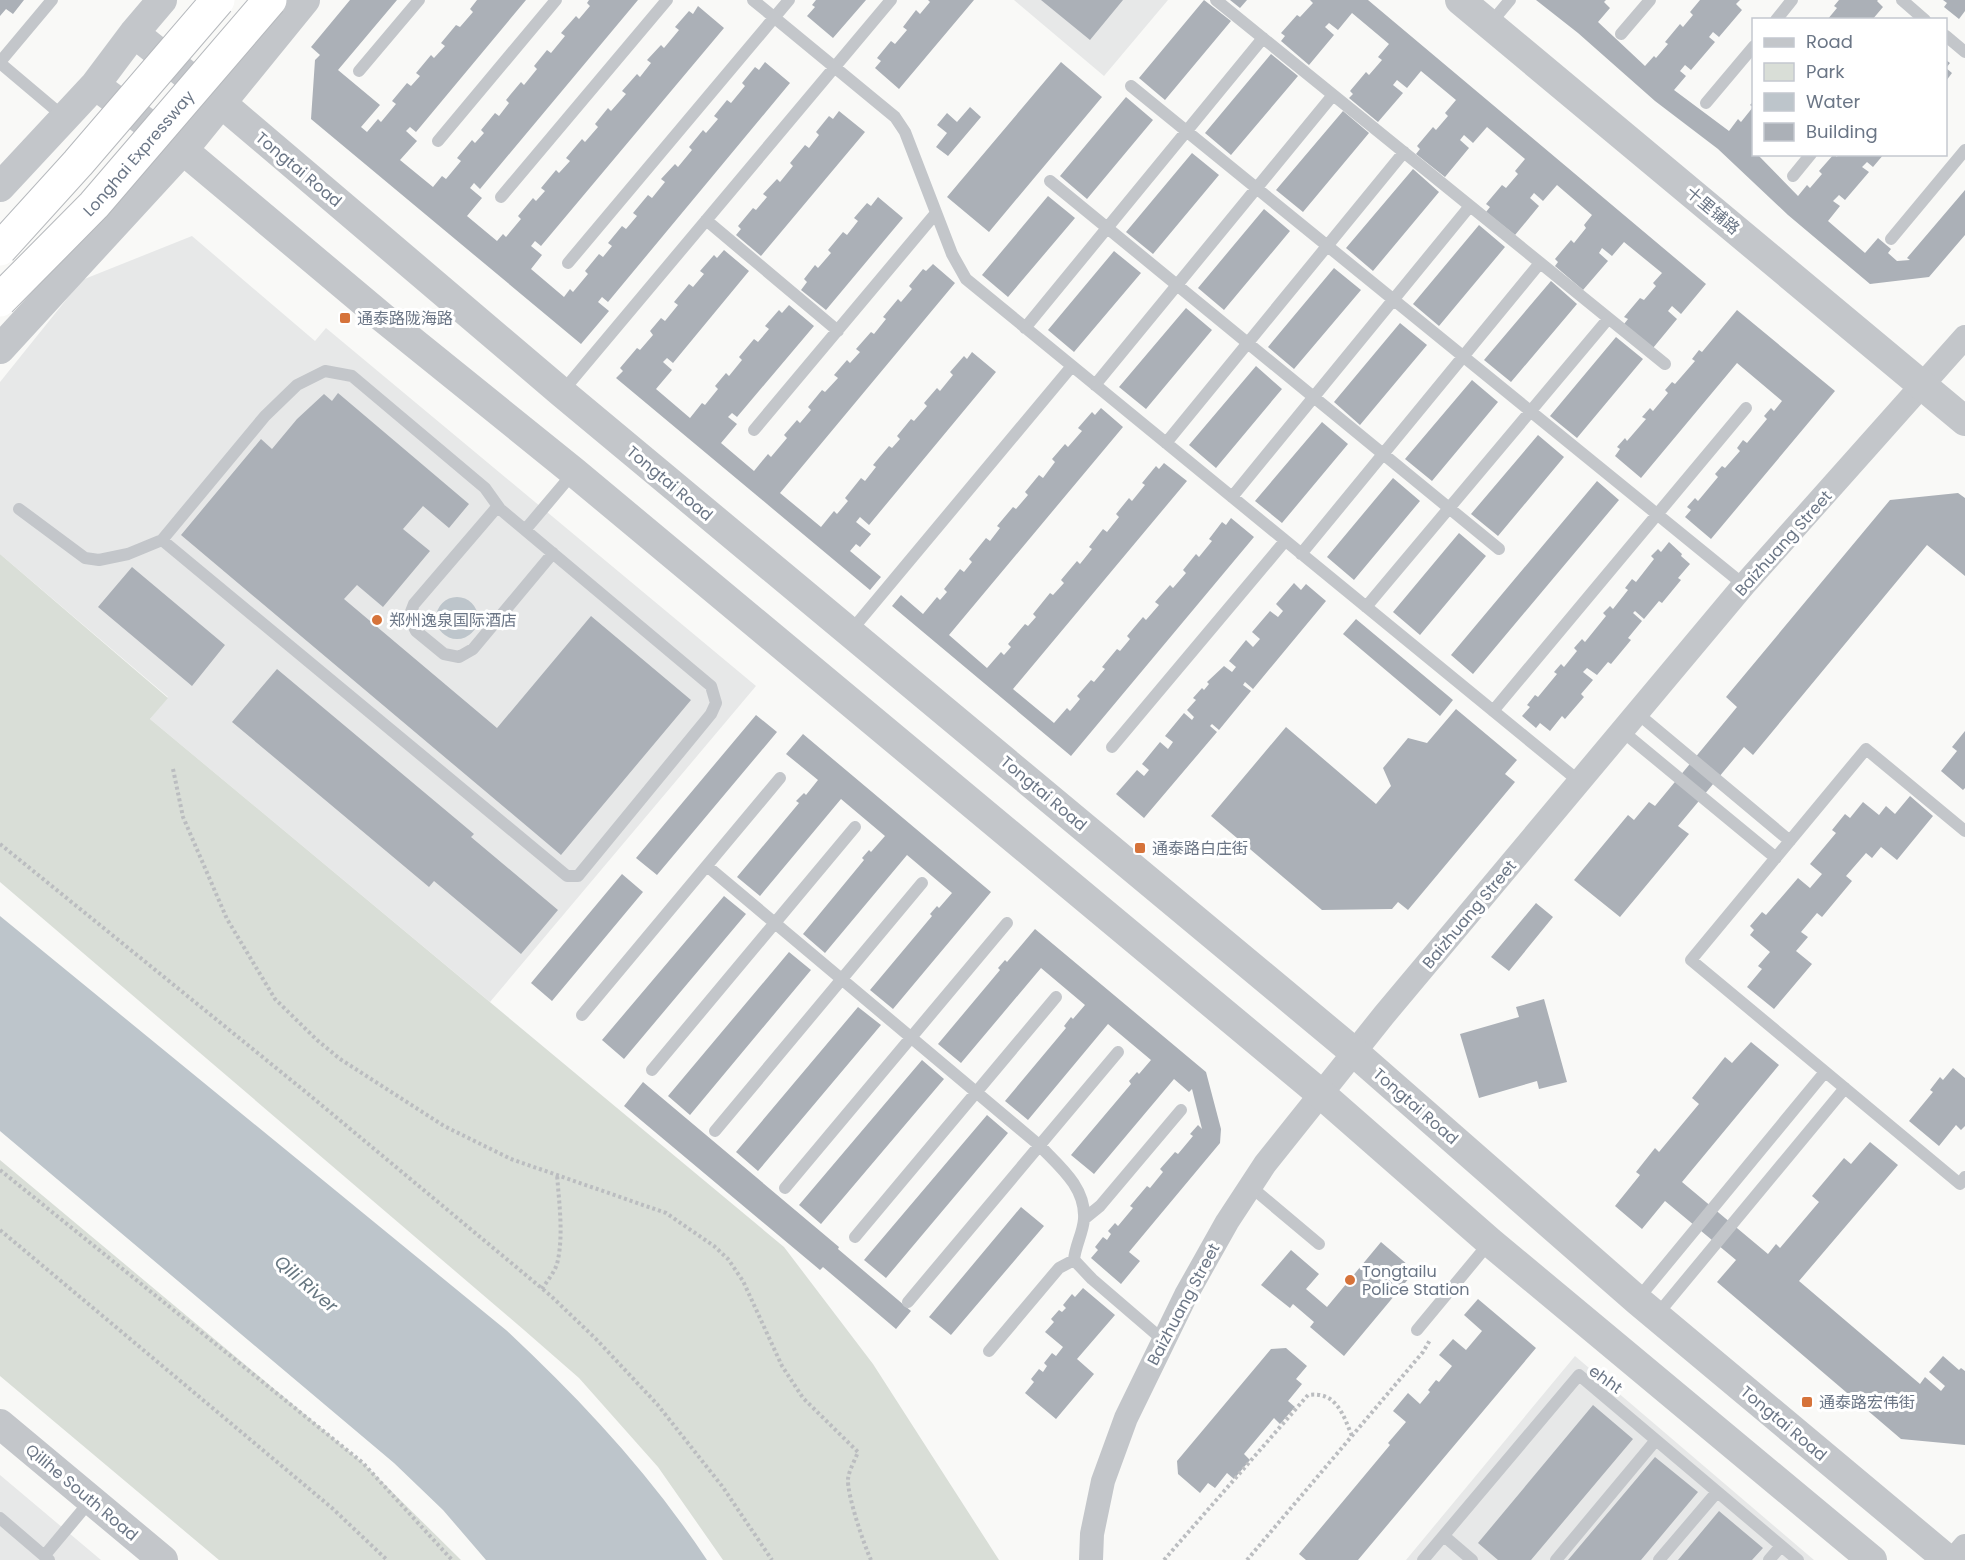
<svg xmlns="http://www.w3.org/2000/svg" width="1965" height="1560" viewBox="0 0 1965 1560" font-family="Poppins,'Noto Sans SC',sans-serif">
  <rect width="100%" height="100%" fill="#f9f9f7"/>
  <path fill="#e7e8e8" d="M1014 0H1168L1104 76Z
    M192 236 315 341 326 328 756 686 490 1002 150 719 168 697 0 554V382L82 280Z
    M1575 1356 1814 1560H1406Z
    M0 1475 101 1560H0Z"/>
  <path fill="#d9ded7" d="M0 554 168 698 150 719 784 1247 873 1364 999 1560H723L658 1467 579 1378 524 1330 0 882Z
    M0 1160 363 1463 461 1560H219L0 1376Z"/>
  <path fill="#bdc5cb" d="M436 618a21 21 0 1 1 42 0a21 21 0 1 1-42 0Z
    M0 916 506 1330C581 1400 650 1474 707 1560H486L443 1510 394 1463 0 1131Z"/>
  <path fill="#abb0b7" d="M0 0H24L13 14 6 9 0 16Z
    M350 0H397L338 70 380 105 361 127 367 132 378 119 381 122 396 104 392 101 407 83 411 86 420 76 416 73 431 55 434 58 445 46 441 43 456 25 460 27 473 12 470 9 477 0H526L416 132 410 127 406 131 417 141 400 160 433 187 442 176 446 179 461 161 457 158 472 140 475 143 484 133 481 130 495 113 499 116 509 103 506 100 521 82 524 85 537 69 534 66 547 50 551 53 565 36 561 33 576 16 579 19 590 6 587 3 589 0H638L480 189 474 183 470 188 482 198 467 216 497 241 503 234 506 237 521 219 518 216 533 198 536 201 545 191 541 188 556 170 559 173 570 161 566 158 582 139 585 142 598 127 595 124 608 108 611 111 626 94 622 91 637 74 640 77 651 63 647 60 661 45 664 48 679 30 675 27 689 11 693 14 698 6 724 28 541 246 535 241 531 246 542 255 531 269 564 297 570 289 573 292 588 274 585 271 599 254 603 257 612 246 608 243 622 226 626 229 637 216 633 213 648 195 652 198 665 182 661 179 675 164 678 167 692 150 689 147 703 130 706 133 718 119 714 116 727 100 731 103 745 86 742 83 755 67 759 70 765 62 790 83 608 302 602 297 598 302 609 311 581 344 311 119 315 60 320 55 311 47Z
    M816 0H866L833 38 807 16 815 7 812 5Z
    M928 0H974L899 89 875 68 881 61 877 58 891 41 895 44 907 30 903 27 916 10 920 14 930 2Z
    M1041 0H1123L1090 40Z
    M1204 0 1231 21 1165 100 1139 78Z
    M1230 0H1247L1240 8Z
    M1310 0H1368L1706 284 1681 314 1672 306 1668 311 1677 319 1653 348 1624 324 1628 319 1624 317 1640 298 1644 300 1656 286 1653 283 1662 273 1624 242 1612 256 1602 248 1599 253 1608 261 1583 290 1555 266 1558 262 1555 259 1571 240 1574 243 1586 228 1584 225 1592 215 1557 185 1543 201 1534 193 1530 198 1539 206 1515 235 1486 212 1490 207 1486 204 1502 185 1506 188 1518 174 1515 171 1525 159 1487 127 1473 143 1464 135 1460 140 1469 148 1445 177 1416 154 1420 149 1417 146 1433 127 1436 130 1448 116 1445 113 1456 100 1421 71 1407 88 1397 80 1393 85 1403 93 1378 122 1349 98 1353 94 1350 91 1366 72 1369 75 1382 60 1378 57 1389 44 1352 13 1338 30 1329 23 1325 27 1334 35 1309 65 1281 41 1285 36 1281 33 1297 15 1300 17 1313 3Z
    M1536 0H1606L1604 2 1610 8 1598 22 1645 66 1654 56 1656 58 1668 44 1665 42 1680 24 1683 27 1693 15 1690 12 1700 0H1740L1736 4 1742 10 1719 37 1713 32 1709 37 1715 42 1691 70 1685 65 1680 71 1686 76 1674 90 1729 131 1738 119 1741 122 1753 107 1750 105 1754 101V154H1757L1798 196 1807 185 1810 188 1822 174 1819 171 1834 154 1837 157 1838 154H1884L1873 167 1867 162 1862 167 1869 172 1845 200 1839 195 1833 201 1840 206 1828 221 1865 253 1878 238 1891 249 1888 253 1897 261 1910 260 1907 258 1965 190V235L1929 277 1870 284 1788 215 1718 149 1655 101 1578 33Z
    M1839 0H1878L1877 1 1883 7 1872 20H1827L1837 8 1834 6Z
    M1943 0H1965V11L1959 19 1944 7 1947 3Z
    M1271 54 1298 76 1231 155 1205 133Z
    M1946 60 1950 63 1946 68 1952 73 1946 81Z
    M1061 62 1102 97 989 232 947 197Z
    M1126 97 1153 120 1087 199 1060 176Z
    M970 107 981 117 948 156 936 147 947 133 937 125 947 113 957 122Z
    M839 111 865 132 761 256 736 235 741 229 738 226 753 208 756 210 767 197 763 194 777 179 780 182 793 166 790 163 805 145 809 148 819 135 816 132 829 116 833 119Z
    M1343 111 1369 133 1303 212 1276 190Z
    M1192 153 1219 175 1153 254 1126 232Z
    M1413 169 1439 192 1373 271 1346 248Z
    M1048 196 1075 218 1008 297 982 275Z
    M878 197 903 218 826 310 801 290 807 282 804 279 815 265 818 268 831 253 828 250 843 232 847 235 858 221 854 218 867 203 871 206Z
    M1264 209 1290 231 1224 310 1198 288Z
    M1479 225 1505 247 1439 326 1413 304Z
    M724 250 749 271 673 363 667 358 663 362 672 370 656 389 690 418 702 403 705 405 718 389 715 386 726 373 729 376 742 360 739 357 754 339 758 342 769 329 765 326 779 310 782 313 789 305 814 326 737 417 732 413 728 417 737 424 721 443 754 471 768 454 771 457 787 438 784 435 797 420 800 423 811 410 808 407 822 390 825 392 838 378 834 375 847 360 850 363 860 352 856 349 871 332 874 334 886 319 883 317 898 299 901 302 912 289 909 286 923 269 926 271 933 264 955 283 780 493 821 527 834 511 837 514 848 501 845 498 861 478 865 481 876 467 873 465 889 446 892 448 900 439 897 436 911 419 914 421 927 406 924 403 937 388 940 391 953 375 950 372 964 356 967 359 972 352 996 372 869 525 860 517 856 522 871 534 860 547 856 544 850 551 881 577 870 590 616 378 623 371 620 368 637 348 640 350 653 335 650 331 661 318 665 321 678 305 674 302 689 284 693 287 704 274 700 271 714 255 717 258Z
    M1114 251 1141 273 1074 352 1048 330Z
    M1334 268 1361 290 1294 369 1268 347Z
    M1551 281 1577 304 1511 382 1484 360Z
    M1186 308 1212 330 1146 409 1119 387Z
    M1737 310 1835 391 1711 539 1685 517 1691 510 1687 507 1695 498 1698 501 1718 477 1715 474 1722 466 1725 468 1740 451 1737 448 1743 440 1747 443 1767 419 1764 416 1771 408 1774 411 1782 401 1737 363 1641 478 1615 456 1620 449 1617 447 1625 438 1627 441 1646 419 1642 417 1650 408 1653 411 1668 393 1665 390 1672 382 1675 384 1695 361 1692 359 1699 350 1702 352Z
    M1400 323 1427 345 1360 425 1334 402Z
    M1616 337 1643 359 1577 438 1550 416Z
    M1256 366 1282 389 1216 468 1189 445Z
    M1472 380 1498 402 1432 481 1405 459Z
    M338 393 469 504 449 528 423 506 403 529 430 551 383 607 357 585 344 599 497 728 591 616 691 700 561 855 181 535 261 439 272 449 297 419 324 394 332 401Z
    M1101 408 1123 427 949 635 987 668 1001 652 1004 655 1011 647 1008 644 1025 624 1028 626 1036 617 1033 614 1050 593 1053 595 1064 583 1061 580 1077 561 1080 564 1092 549 1089 547 1103 529 1107 532 1119 517 1116 514 1129 498 1132 501 1145 485 1142 483 1156 466 1159 469 1164 463 1187 481 1013 689 1054 723 1067 708 1070 711 1080 699 1077 696 1091 680 1094 682 1105 669 1102 667 1117 649 1120 651 1130 639 1127 636 1143 617 1146 620 1159 605 1155 602 1170 585 1173 588 1186 573 1183 570 1196 554 1199 557 1212 541 1209 539 1222 522 1226 525 1231 518 1254 537 1071 756 892 606 901 595 923 614 937 597 940 600 947 592 944 589 960 569 964 572 972 562 969 559 986 538 990 541 1000 528 997 526 1013 507 1016 509 1028 495 1025 492 1039 475 1043 478 1055 462 1052 459 1065 444 1068 447 1082 431 1078 428 1092 412 1095 415Z
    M1322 422 1348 444 1282 523 1255 501Z
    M1538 435 1564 457 1498 536 1471 514Z
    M1393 478 1420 501 1354 580 1327 557Z
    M1597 481 1619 500 1473 674 1451 655Z
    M1958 493 1965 498V576L1927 545 1753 755 1744 747 1678 826 1689 834 1620 917 1574 880 1628 815 1634 820 1649 802 1655 806 1737 707 1726 697 1890 500Z
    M1459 533 1486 556 1420 635 1393 612Z
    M1669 542 1682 554 1681 556 1690 564 1678 578 1681 580 1662 603 1659 601 1644 619 1635 611 1633 613 1642 621 1628 638 1631 640 1611 664 1608 662 1597 675 1587 668 1583 672 1593 680 1581 694 1584 697 1565 719 1562 716 1550 731 1540 723 1536 728 1522 716 1530 707 1527 705 1535 695 1538 697 1557 674 1554 672 1561 664 1564 667 1577 651 1574 648 1582 639 1585 642 1606 616 1603 613 1610 606 1613 609 1628 590 1625 588 1632 579 1636 582 1654 559 1651 556 1658 549 1661 552Z
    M132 567 225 645 192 686 98 607Z
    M1294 583 1301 590 1306 584 1326 601 1253 689 1245 682 1243 685 1251 691 1219 730 1212 724 1210 726 1217 732 1144 818 1116 794 1137 770 1144 776 1149 770 1142 764 1160 742 1168 749 1173 742 1165 736 1184 713 1192 720 1194 717 1187 710 1196 700 1193 698 1202 688 1204 690 1209 684 1207 682 1224 666 1232 672 1236 667 1229 661 1246 640 1253 647 1260 639 1252 632 1270 611 1278 617 1283 611 1276 604Z
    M1356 619 1453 700 1440 716 1343 634Z
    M277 669 474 834 471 837 558 910 521 954 434 881 429 887 232 722Z
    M1456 709 1517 760 1505 774 1515 782 1408 910 1398 902 1392 909 1322 910 1211 816 1286 727 1376 804 1391 786 1383 768 1408 738 1427 743Z
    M756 715 777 732 657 875 636 858Z
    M1965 731V788L1963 790 1941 771 1957 751 1952 747Z
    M803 734 991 892 893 1009 870 990 932 916 930 914 937 906 939 908 952 893 907 855 825 953 803 934 864 860 862 858 869 850 871 852 885 836 841 799 760 896 737 877 799 803 796 801 804 793 806 795 818 780 786 754Z
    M1910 796 1933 816 1897 860 1881 847 1872 858 1866 853 1846 876 1852 881 1822 917 1817 913 1801 932 1808 937 1796 951 1812 964 1774 1009 1747 987 1762 969 1758 966 1770 952 1750 935 1754 930 1750 926 1762 912 1766 915 1798 878 1810 888 1822 874 1810 864 1836 833 1832 830 1845 814 1850 818 1863 802 1879 815 1886 806 1895 814Z
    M622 874 643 892 552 1001 531 983Z
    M724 896 746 914 624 1059 602 1040Z
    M1536 903 1553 917 1509 971 1491 957Z
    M1035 929 1206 1072 1221 1129 1220 1143 1129 1252 1140 1261 1121 1284 1091 1258 1098 1250 1095 1247 1103 1237 1107 1240 1111 1234 1108 1231 1115 1223 1118 1226 1133 1208 1130 1206 1147 1186 1150 1188 1163 1172 1160 1169 1175 1152 1178 1154 1193 1136 1190 1134 1198 1125 1202 1129 1192 1089 1189 1092 1174 1079 1094 1174 1071 1155 1131 1084 1129 1081 1137 1072 1139 1074 1151 1060 1108 1024 1028 1120 1005 1101 1066 1028 1064 1026 1071 1017 1073 1019 1085 1005 1041 968 961 1063 938 1044 1000 970 998 968 1005 960 1007 962Z
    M789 952 811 970 690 1115 668 1096Z
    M1544 999 1567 1082 1539 1089 1537 1081 1479 1098 1460 1034 1519 1017 1516 1007Z
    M858 1007 881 1025 758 1171 736 1152Z
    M1751 1042 1779 1065 1682 1182 1768 1254 1776 1244 1780 1248 1819 1202 1812 1196 1844 1158 1851 1164 1870 1142 1898 1165 1799 1281 1920 1384 1925 1377 1941 1391 1945 1386 1929 1372 1943 1356 1959 1370 1961 1368 1965 1371V1445L1901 1439 1717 1282 1736 1260 1665 1201 1642 1229 1615 1206 1640 1175 1636 1172 1655 1148 1659 1152 1699 1104 1692 1098 1725 1057 1732 1063Z
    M922 1060 944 1079 821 1224 799 1205Z
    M1953 1068 1965 1078V1126L1961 1130 1956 1125 1939 1146 1909 1121 1933 1092 1930 1090 1940 1077 1943 1080Z
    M643 1082 839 1247 838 1249 911 1311 896 1329 823 1267 820 1270 624 1106Z
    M987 1115 1008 1133 886 1278 864 1260Z
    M1021 1207 1044 1226 951 1335 929 1317Z
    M1381 1242 1415 1271 1344 1356 1310 1327 1314 1322 1293 1304 1290 1308 1261 1285 1291 1250 1319 1274 1306 1289 1327 1307Z
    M1083 1288 1115 1315 1077 1359 1094 1374 1056 1419 1025 1393 1034 1382 1031 1379 1039 1369 1043 1372 1047 1366 1044 1363 1052 1353 1056 1356 1063 1347 1045 1332 1054 1322 1051 1319 1059 1310 1062 1312 1066 1308 1063 1305 1072 1294 1075 1297Z
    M1478 1299 1536 1348 1358 1560H1306L1299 1554 1390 1445 1388 1443 1406 1422 1393 1411 1408 1393 1420 1404 1430 1392 1428 1390 1436 1380 1439 1382 1452 1366 1439 1355 1453 1339 1466 1350 1482 1331 1464 1315Z
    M1286 1348 1307 1366 1296 1379 1302 1384 1288 1401 1295 1407 1280 1424 1274 1418 1244 1454 1250 1460 1234 1479 1227 1473 1215 1488 1208 1483 1200 1493 1178 1474 1177 1461 1271 1349Z
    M1593 1405 1633 1439 1531 1560H1498L1478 1543Z
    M1655 1457 1698 1492 1641 1560H1568Z
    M1719 1511 1763 1548 1752 1560H1678Z"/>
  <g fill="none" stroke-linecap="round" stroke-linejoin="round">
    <path stroke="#bbbdc0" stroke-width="4" stroke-dasharray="3 3" stroke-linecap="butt" d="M173 769 183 817 227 919 275 999 317 1040 340 1059 444 1126 511 1159 666 1213 714 1246 728 1259 743 1281 782 1366 803 1398 858 1452C855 1460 849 1470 848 1479 847 1495 864 1545 871 1560
      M0 844 307 1093 551 1296 596 1339 657 1404 722 1486 772 1560
      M0 1170 363 1463 452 1560
      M0 1230 332 1508 387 1560
      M542 1289C547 1281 554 1273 557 1264 564 1236 559 1203 557 1174
      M1164 1560 1308 1395C1336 1391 1343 1414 1352 1436
      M1247 1560 1423 1352 1430 1340"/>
    <path stroke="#c3c6ca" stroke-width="12" d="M753 0 895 117 905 132 952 254 966 279 1580 782
      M1216 0 1665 364
      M1902 0 1925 20
      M1776 20 1792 0
      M1490 24 1510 0
      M1621 34 1650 0
      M1946 36 1965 52
      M0 62 52 0
      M0 63 64 117
      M359 71 419 0
      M1131 86 1744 585
      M1706 103 1754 46
      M438 141 556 0
      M1793 176 1811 154
      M1050 181 1499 549
      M501 197 667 0
      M706 220 838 331
      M1891 239 1965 150
      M568 263 789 0
      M1025 328 1263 38
      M1095 385 1333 95
      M562 392 891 0
      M754 430 936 213
      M1166 443 1404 152
      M1232 497 1470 206
      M498 506 414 604 409 617 416 631 444 654 459 657 473 649 553 553
      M19 509 85 558 99 560 128 554 162 540 265 416 297 385 325 371 352 376 485 488 500 509 711 686 716 703 711 714 578 876H567L162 540
      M525 530 574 472
      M1301 554 1540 263
      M1366 607 1608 319
      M850 632 1072 366
      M1493 711 1746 408
      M1637 713 1790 841
      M1622 731 1776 858
      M1112 747 1285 541
      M1965 831 1866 749 1691 960 1960 1184 1965 1177
      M707 866 1039 1145C1059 1166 1086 1187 1084 1219 1083 1233 1075 1246 1074 1260L1092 1279 1163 1340
      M582 1015 780 778
      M652 1070 855 827
      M715 1131 922 883
      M1250 1186 1319 1244
      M785 1188 1007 923
      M1084 1219 1100 1206 1181 1110
      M855 1237 1056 997
      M1637 1300 1825 1072
      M908 1302 1118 1052
      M1656 1316 1845 1088
      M1417 1330 1490 1242
      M989 1351 1059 1268 1074 1260
      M0 1518 49 1560
      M1444 1536 1472 1560
      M45 1555 91 1500
      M1423 1560 1579 1375 1798 1560
      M1556 1560 1656 1440
      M1659 1560 1717 1492
      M1769 1560 1781 1546"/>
    <path stroke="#c3c6ca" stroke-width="24" d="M1091 1560 1092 1534 1103 1481 1126 1418 1186 1295 1227 1222 1265 1164 1384 1015 1744 585 1965 337
      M1953 1560 1965 1546"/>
    <path stroke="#c3c6ca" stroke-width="30" d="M1460 0 1965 421
      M134 33 220 102 561 392 1354 1052 1637 1300 1948 1560
      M95 85 183 150 382 317 574 472 1321 1094 1490 1242 1872 1560
      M0 187 95 85 134 33 162 0
      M0 349 183 150 305 0
      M0 1424 163 1560"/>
    <g stroke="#b6b9bd" stroke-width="35" stroke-linecap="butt">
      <g id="trunk-bridge">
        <path d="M0 249 78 163 218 0"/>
        <path id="s1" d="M0 300 94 205 270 0"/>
      </g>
    </g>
    <use href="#trunk-bridge" stroke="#fff" stroke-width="33"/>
  </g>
  <g fill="#d6733a" stroke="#fff" stroke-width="2">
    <rect x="339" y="312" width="12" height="12" rx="3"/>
    <circle cx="377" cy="620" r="6"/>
    <rect x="1134" y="842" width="12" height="12" rx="3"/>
    <circle cx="1350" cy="1280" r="6"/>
    <rect x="1801" y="1396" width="12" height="12" rx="3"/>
  </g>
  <g text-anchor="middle" stroke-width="6" stroke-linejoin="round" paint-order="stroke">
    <g font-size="16" fill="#6b7686" stroke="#fff">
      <text dy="6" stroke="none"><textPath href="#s1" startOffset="202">Longhai Expressway</textPath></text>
      <text transform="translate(299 169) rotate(40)" y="6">Tongtai Road</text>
      <text transform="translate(1713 210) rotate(40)" y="6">十里铺路</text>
      <text transform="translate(670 483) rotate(40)" y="6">Tongtai Road</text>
      <text transform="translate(1783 543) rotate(-48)" y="6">Baizhuang Street</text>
      <text transform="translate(1044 793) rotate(40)" y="6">Tongtai Road</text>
      <text transform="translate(1469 914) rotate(-50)" y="6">Baizhuang Street</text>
      <text transform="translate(1416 1106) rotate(41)" y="6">Tongtai Road</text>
      <text transform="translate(1183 1304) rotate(-62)" y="6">Baizhuang Street</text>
      <text transform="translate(1606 1379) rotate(36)" y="6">ehht</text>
      <text transform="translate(1784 1423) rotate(40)" y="6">Tongtai Road</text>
      <text transform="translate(82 1492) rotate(40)" y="6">Qilihe South Road</text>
    </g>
    <g font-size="16" fill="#6b7686" stroke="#fff" text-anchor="start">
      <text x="357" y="324">通泰路陇海路</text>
      <text x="389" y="626">郑州逸泉国际酒店</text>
      <text x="1152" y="854">通泰路白庄街</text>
      <text x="1362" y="1277">Tongtailu<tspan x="1362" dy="18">Police Station</tspan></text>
      <text x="1819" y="1408">通泰路宏伟街</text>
    </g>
    <g font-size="18" font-style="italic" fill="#677781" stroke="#fff">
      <text transform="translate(306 1284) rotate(41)" y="6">Qili River</text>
    </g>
  </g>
  <rect x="1752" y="18" width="195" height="138" fill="#ffffff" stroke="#c4c8cf" stroke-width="1.5"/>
  <rect x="1764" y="38" width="30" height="9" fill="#c3c6ca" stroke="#c4c8cf" stroke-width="1.5"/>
  <text x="1806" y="48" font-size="18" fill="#6b7686">Road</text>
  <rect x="1764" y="63" width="30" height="18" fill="#d9ded7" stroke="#c4c8cf" stroke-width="1.5"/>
  <text x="1806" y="78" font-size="18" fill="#6b7686">Park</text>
  <rect x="1764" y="93" width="30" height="18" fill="#bdc5cb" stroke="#c4c8cf" stroke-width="1.5"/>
  <text x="1806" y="108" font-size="18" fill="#6b7686">Water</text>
  <rect x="1764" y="123" width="30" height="18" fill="#abb0b7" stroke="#c4c8cf" stroke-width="1.5"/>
  <text x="1806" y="138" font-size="18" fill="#6b7686">Building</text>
</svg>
